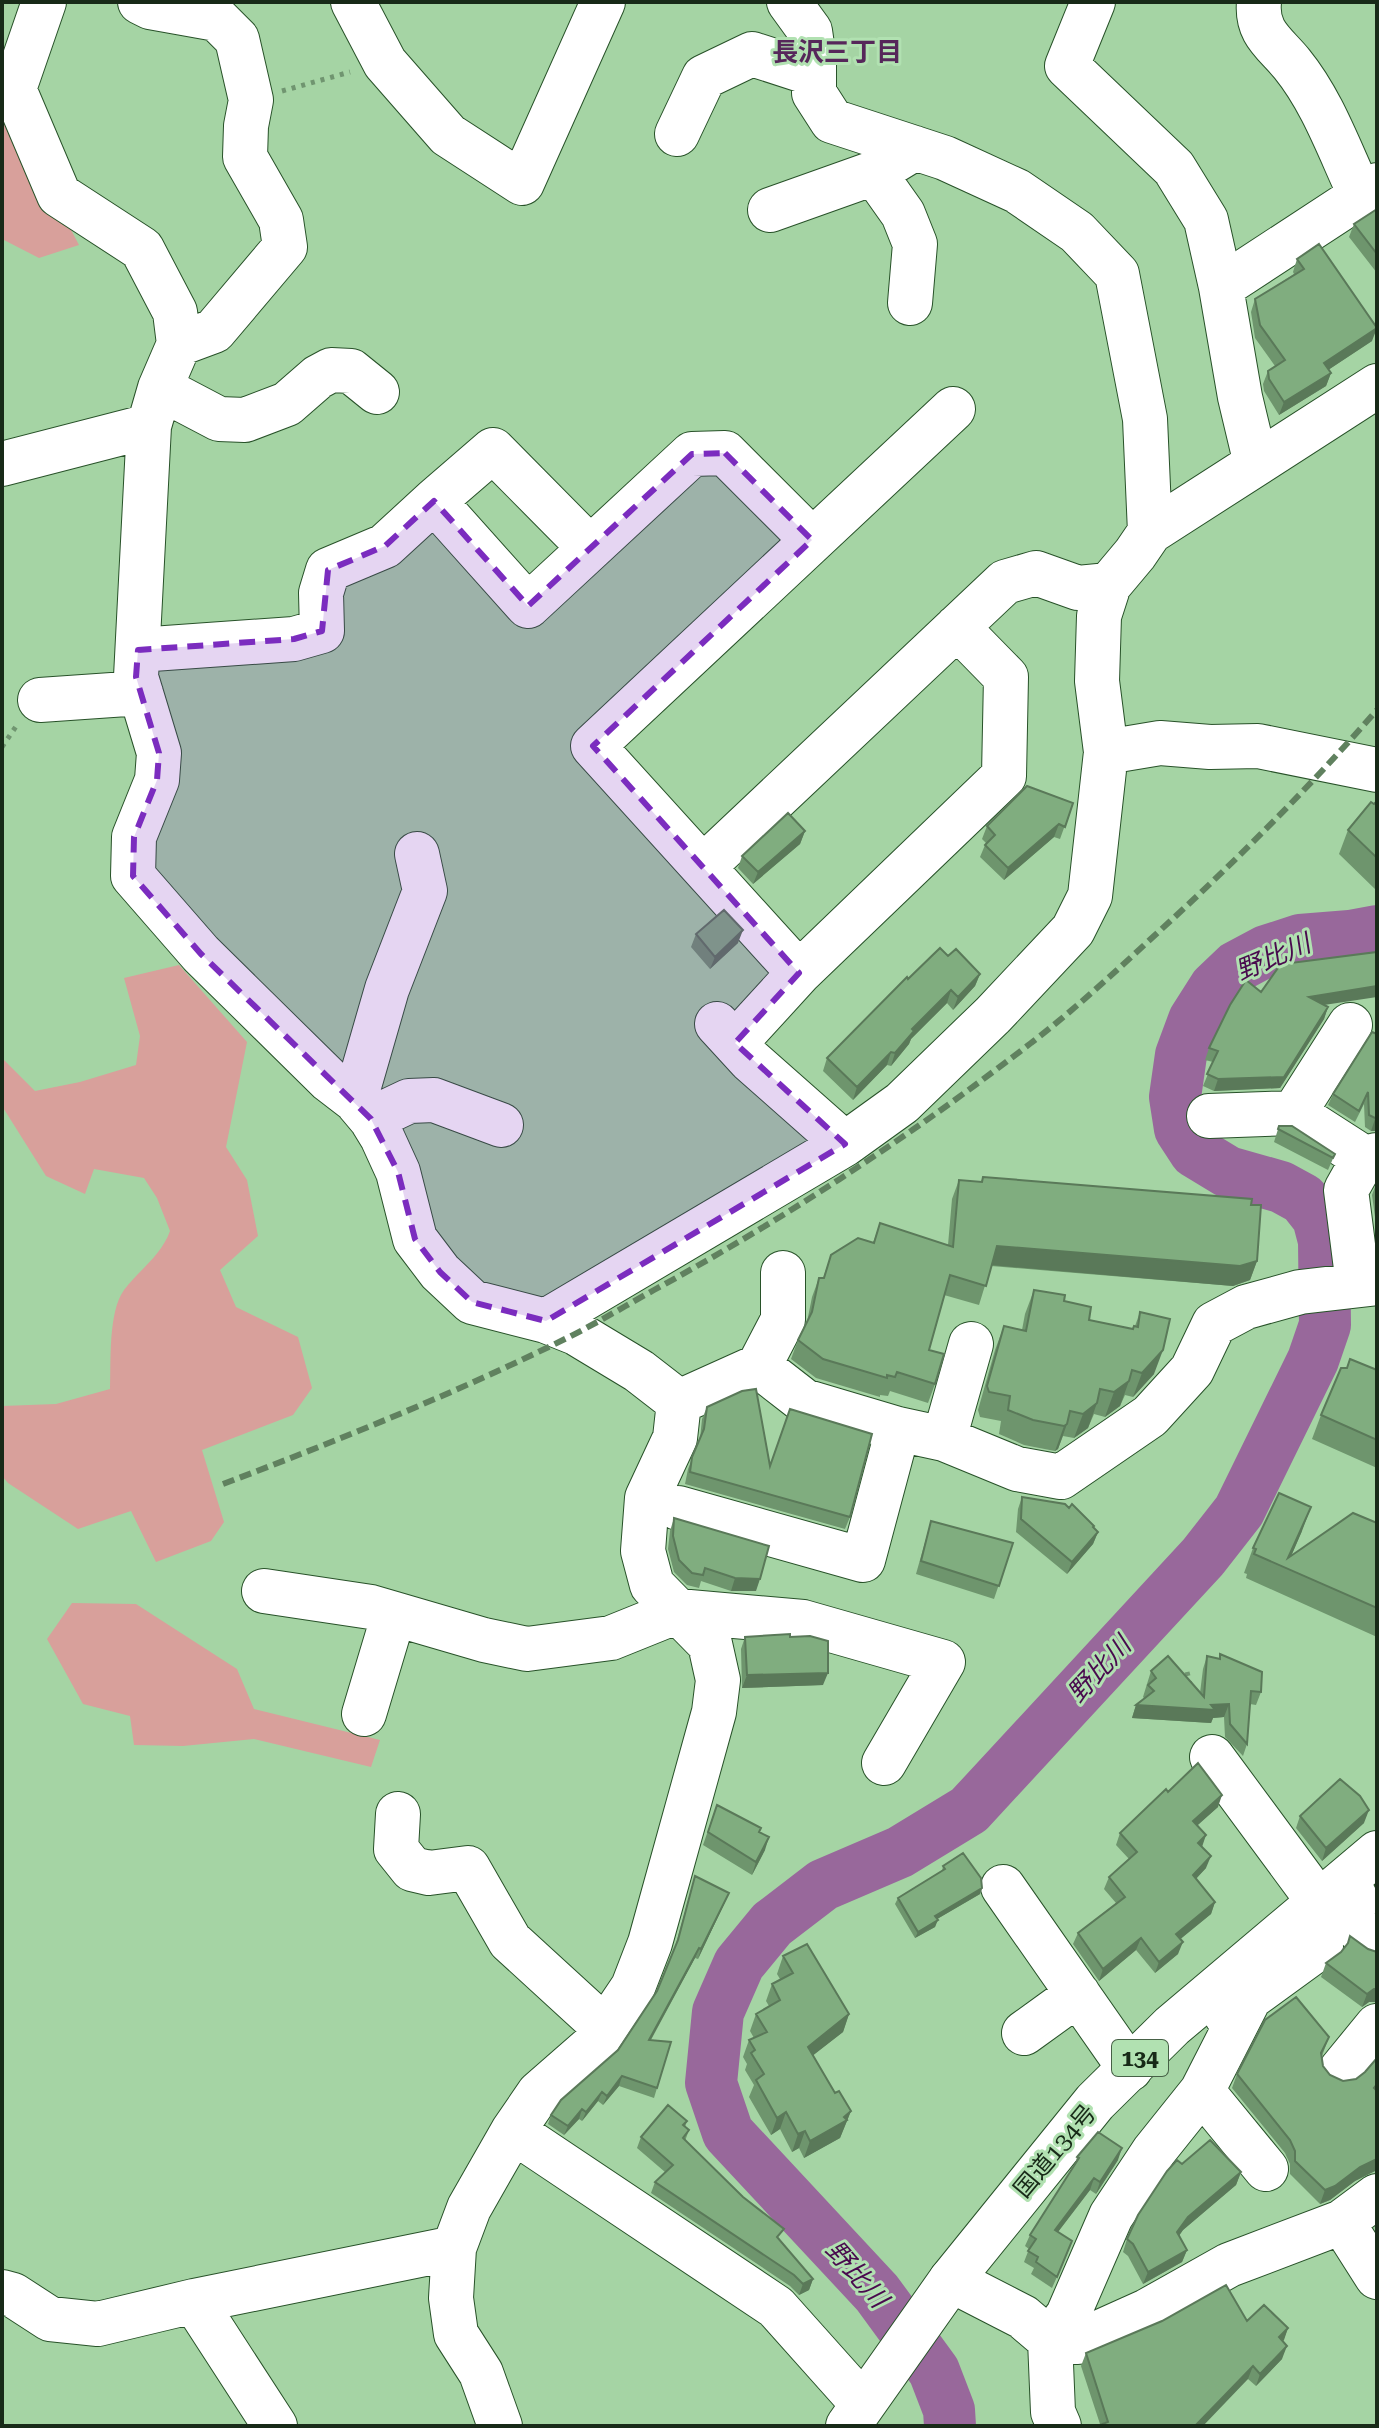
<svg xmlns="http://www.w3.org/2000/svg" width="1379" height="2428" viewBox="0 0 1379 2428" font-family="'Roboto Serif','Noto Sans JP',serif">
  <rect width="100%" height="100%" fill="#a5d4a4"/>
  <path fill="#d8a09b" d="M5 104 79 245 39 258 2 239V105Z
    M179 965 247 1042 226 1147 247 1180 258 1236 220 1270 236 1307 298 1337 312 1388 293 1415 202 1450 224 1522 211 1541 156 1562 131 1511 78 1529 8 1483 2 1476V1406L56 1404 110 1389C111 1363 108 1312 124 1290 139 1270 161 1256 170 1231L157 1198 144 1178 94 1169 85 1194 46 1176 2 1106V1058L35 1091 80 1082 136 1065 140 1036 124 978Z
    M72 1603 136 1604 237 1669 254 1709 380 1740 371 1767 254 1739 183 1746 134 1745 130 1716 83 1704 47 1639Z"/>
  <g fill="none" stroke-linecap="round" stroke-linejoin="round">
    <path stroke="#98689b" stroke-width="52" d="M950 2426 949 2410 934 2371 877 2293 728 2133 711 2083 718 2012 739 1964 772 1924 823 1885 900 1852 969 1810 1203 1557 1239 1511 1313 1360 1325 1325 1324 1241 1318 1218 1303 1199 1281 1187 1228 1172 1195 1152 1180 1129 1175 1097 1181 1055 1194 1020 1215 987 1236 967 1266 951 1300 940 1350 936 1377 931"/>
    <g stroke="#285229" stroke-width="46">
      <path id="minor" d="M44 2 14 89 59 195 142 249 175 312 179 344 160 388 149 426 136 677 159 753 157 780 134 837 133 876 201 954 329 1080 355 1100 371 1119 382 1137 398 1172 415 1239 440 1272 472 1302 546 1321 576 1333 639 1371 679 1402 675 1438 647 1498 643 1551 652 1585 710 1644 718 1680 714 1712 650 1943 633 1987 594 2045 539 2093 513 2131 469 2208 454 2248 451 2298 456 2334 481 2373 500 2426
        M140 2 150 7 217 19 237 39 251 100 246 126 245 157 281 220 285 247 214 331 179 344
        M353 2 385 63 448 135 522 183 603 2
        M789 2 810 31 814 59V93L832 121 945 158 1017 191 1077 232 1117 274 1145 419 1150 532
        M1093 2 1067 66 1174 168 1206 220 1221 287 1240 397 1256 464
        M1259 2C1256 33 1275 43 1292 64 1323 102 1340 152 1361 196
        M677 134 704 77 752 54 814 74
        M874 173 903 214 915 244 910 303
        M770 210 874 173 915 148
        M1221 287 1377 185
        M160 388 219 419 245 420 287 404 318 377 331 370 351 371 377 392
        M2 464 149 426
        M434 501 493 450 590 548
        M138 650 294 639 322 631 321 593 328 570 385 546 434 501 528 606 692 454 725 453 812 540
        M40 700 141 693
        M1106 752 1160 743 1210 747 1258 746 1377 770
        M703 867 1005 582 1036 573 1078 588 1109 585
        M799 973 593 746 953 409
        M717 1024 750 1060 845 1144
        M735 1043 799 973 1004 776 1006 677 957 627
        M355 1100 387 989 425 891 417 854
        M1294 1113 1350 1025
        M1209 1116 1294 1113 1364 1158
        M371 1119 409 1101 434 1100 501 1125
        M1358 1284 1346 1190 1364 1158 1377 1155
        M546 1321 845 1144 902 1103 993 1015 1073 930 1090 896 1106 752 1097 681 1099 616 1109 585 1135 554 1150 532 1377 386
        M759 1366 783 1320V1273
        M679 1402 759 1366 804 1401 898 1429 944 1439 1017 1469 1061 1477 1150 1416 1192 1370 1214 1324 1246 1307 1300 1292 1377 1283
        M944 1439 971 1344
        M678 1508 863 1560 898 1429
        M264 1591 371 1607 484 1640 527 1649 611 1638 678 1611 803 1622 943 1662 884 1763
        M364 1714 394 1614
        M1212 1757 1319 1902
        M398 1814 396 1849 412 1869 429 1873 468 1868 510 1941 605 2028
        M1346 1880 1357 1901 1343 1918 1377 1942
        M1003 1887 1130 2069
        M1226 2015 1321 1946
        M1024 2033 1078 1994
        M1341 2070 1377 2026
        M1202 2091 1266 2169
        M513 2131 776 2307 852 2392 864 2402
        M1342 2222 1377 2277
        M951 2280 1023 2317 1050 2340 1053 2412 1059 2426
        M2 2292 13 2295 50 2319 98 2324 194 2301 454 2248
        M194 2301 275 2426
        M1050 2340 1068 2315 1111 2216 1154 2151 1202 2091 1250 1997
        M1050 2340 1078 2342 1147 2311 1229 2265 1342 2222 1377 2196"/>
    </g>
    <g stroke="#285229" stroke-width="46">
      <path id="highway" d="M848 2426 951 2280 1095 2102 1172 2026 1377 1853"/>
    </g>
    <path stroke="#709570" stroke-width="5" stroke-dasharray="4 6" stroke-linecap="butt" d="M282 91 350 72
      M2 747 17 725
      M1187 1672 1190 1684"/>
    <use href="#minor" stroke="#fff" stroke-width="44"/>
    <use href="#highway" stroke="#fff" stroke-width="44"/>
    <path stroke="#60815f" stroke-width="6" stroke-dasharray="12 6" stroke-linecap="butt" d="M223 1484C339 1440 456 1393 567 1338 597 1323 625 1306 654 1290 786 1218 912 1135 1031 1043 1074 1010 1114 973 1154 936 1232 865 1307 790 1377 710"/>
  </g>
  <path fill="#6e956d" d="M1377 209V273L1349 237 1354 224Z
    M1297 259 1372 341 1328 370 1331 373 1326 386 1279 415 1264 391 1263 384 1268 371 1275 366 1255 338 1251 312 1255 299 1294 274 1293 272Z
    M1377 801V891L1339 854 1348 830Z
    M1073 803 1060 839 1054 837 1004 880 980 857 985 845 986 843 982 839 987 826Z
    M805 831 800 844 753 884 738 868 742 856Z
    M696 934 738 943 710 969 691 947Z
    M948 956 980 974 975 986 953 1010 947 1003 911 1039 909 1044 891 1066 887 1065 853 1100 823 1071 827 1058 908 979Z
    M1261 992 1324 1005 1328 1007 1324 1019 1280 1088 1214 1091 1203 1086 1213 1062 1205 1060 1209 1048Z
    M1377 1034V1131H1371L1365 1127 1364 1104 1355 1122 1328 1105 1333 1094Z
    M1279 1126 1335 1154 1328 1170 1274 1142Z
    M983 1177 1251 1205 1257 1261 1250 1280 1233 1286 991 1266 979 1305 944 1295 929 1350 935 1384 928 1403 890 1391 888 1396 880 1395V1397L816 1378 791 1359 798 1340 807 1322 812 1297 819 1278H823L831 1255 873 1243 880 1223 948 1245 952 1199 959 1180 981 1182Z
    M1377 1181V1217H1375L1372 1195Z
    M1034 1290 1064 1301 1089 1320 1133 1329 1135 1326 1140 1312 1154 1374 1133 1397 1125 1395 1120 1406 1105 1417 1094 1414 1088 1428 1074 1438 1063 1436 1058 1449 1055 1451 1024 1445 999 1434 1001 1421 980 1417 978 1410 995 1350 1004 1326 1022 1330 1025 1314Z
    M1377 1370V1468L1312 1439 1321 1415Z
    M707 1407 770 1466 850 1517 845 1529 685 1484 688 1469 700 1439 702 1419Z
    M1022 1497 1069 1508 1098 1532 1093 1544 1067 1574 1016 1532 1018 1509Z
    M674 1518 756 1591H731L701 1581 699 1588 687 1585 674 1572 668 1549 670 1531Z
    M931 1521 1013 1543 994 1599 916 1574Z
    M1377 1523V1637L1246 1578 1247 1574 1244 1573 1253 1548 1302 1531 1291 1556Z
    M745 1637H790L823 1685 742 1688 741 1649Z
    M1220 1654 1261 1692 1256 1705 1250 1704 1247 1744 1243 1756 1225 1737 1224 1717 1213 1718 1211 1723 1132 1718 1136 1705 1145 1699 1143 1697 1151 1671 1200 1693 1203 1669 1207 1656 1219 1659Z
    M1168 1792 1218 1807 1197 1825 1206 1868 1196 1879 1215 1902 1211 1914 1180 1939 1178 1954 1155 1973 1136 1950 1099 1981 1073 1944 1078 1933 1116 1903 1104 1889 1109 1877 1129 1859 1116 1845 1120 1833Z
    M717 1805 759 1832 765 1850 752 1875 703 1845Z
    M1300 1816 1364 1823 1322 1861 1296 1828Z
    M943 1866 982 1888 980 1894 937 1919 935 1927 915 1938 895 1904 898 1898 942 1871Z
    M695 1876 725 1902 698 1959 695 1958 651 2040 657 2088 654 2098 619 2086 603 2105 598 2101 582 2121 579 2119 564 2135 548 2124 551 2115 618 2050 657 1991 675 1947Z
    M1350 1936 1368 1949 1369 2002 1362 2007 1321 1977 1326 1963 1341 1952 1347 1945Z
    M783 1956 849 2014 843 2032 813 2055 835 2093 851 2111 840 2138 804 2158 799 2148 792 2152 780 2129 771 2135 749 2097 754 2085 745 2070 747 2064 743 2057 749 2040 754 2038 750 2031 756 2014 769 2006 766 2001 772 1984 780 1979 777 1974Z
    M1329 2037 1322 2056 1323 2066 1375 2171 1355 2181 1330 2200 1320 2204 1290 2174V2164L1285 2153 1232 2088 1237 2074Z
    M687 2121 685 2127 689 2130 685 2141 779 2240 813 2279 809 2290 799 2295 790 2286 651 2193 655 2182 665 2172 637 2148 641 2137Z
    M1077 2157 1118 2160 1096 2194 1090 2190 1058 2232 1068 2252 1052 2288 1031 2274 1034 2268 1024 2262 1029 2249 1025 2246 1030 2235 1075 2165Z
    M1182 2164 1241 2172 1236 2185 1183 2230 1179 2236 1187 2250 1182 2262 1143 2284 1128 2256 1123 2252 1127 2239Z
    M1247 2321 1288 2328 1283 2341 1282 2359 1256 2386 1248 2379 1100 2424 1081 2366 1086 2353Z"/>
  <path fill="#5a7959" d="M1377 328 1372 341 1319 376 1324 363Z
    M1331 373 1326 386 1279 415 1284 402Z
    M1059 824 1054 837 1004 880 1008 868Z
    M805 831 800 844 753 884 758 872Z
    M743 930 738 943 710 969 715 957Z
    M980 974 975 986 953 1010 958 997Z
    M1377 986V997L1304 1008 1309 997Z
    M951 990 947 1003 911 1039 909 1044 891 1066 895 1053 912 1029Z
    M1328 1007 1324 1019 1280 1088 1214 1091 1218 1079Z
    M891 1052 887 1065 853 1100 857 1087Z
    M1375 1119H1377V1131H1371Z
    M997 1246 1257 1261 1250 1280 1233 1286 990 1265Z
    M1163 1350 1154 1374 1133 1397 1142 1373Z
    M1129 1381 1120 1406 1105 1417 1114 1392Z
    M1097 1403 1088 1428 1074 1438 1083 1414Z
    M1067 1424 1058 1449 1055 1451 1064 1426Z
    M1311 1507 1302 1531 1286 1568 1288 1558Z
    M1098 1532 1093 1544 1067 1574 1072 1562Z
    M735 1578 760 1579 756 1591H731Z
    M828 1673 823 1685 742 1688 747 1675Z
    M1229 1704 1224 1717 1213 1718 1211 1723 1132 1718 1136 1705Z
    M1222 1795 1218 1807 1189 1833 1193 1821Z
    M1369 1810 1364 1823 1322 1861 1326 1848Z
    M1206 1835 1202 1847 1198 1843Z
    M769 1837 765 1850 752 1875 756 1862Z
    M1211 1856 1206 1868 1188 1887 1193 1875Z
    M982 1888 980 1894 932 1922 935 1916Z
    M729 1893 725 1902 698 1959 701 1949Z
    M1215 1902 1211 1914 1172 1946 1176 1934Z
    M938 1920 935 1927 915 1938 918 1932Z
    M1141 1938 1136 1950 1099 1981 1103 1969Z
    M1183 1942 1178 1954 1155 1973 1159 1962Z
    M699 1948 695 1958 645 2050 649 2040Z
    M1374 1989H1377V2002H1369L1362 2007 1367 1994Z
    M849 2014 843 2032 802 2064 808 2047Z
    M622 2076 619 2086 603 2105 607 2096Z
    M602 2092 598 2101 582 2121 586 2112Z
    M582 2109 579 2119 564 2135 568 2126Z
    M851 2111 840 2138 804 2158 810 2141Z
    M786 2112 780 2129 771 2135 777 2118Z
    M805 2131 799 2148 792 2152 798 2134Z
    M1122 2148 1118 2160 1096 2194 1100 2182Z
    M1377 2159V2171H1375L1355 2181 1330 2200 1320 2204 1325 2190 1360 2167Z
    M1241 2172 1236 2185 1183 2230 1172 2245 1177 2232 1188 2217Z
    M1094 2178 1090 2190 1051 2241 1055 2230Z
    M1187 2250 1182 2262 1143 2284 1148 2272Z
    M813 2279 809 2290 799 2295 803 2284Z
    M1288 2328 1284 2340 1274 2350 1279 2337Z
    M1287 2346 1282 2359 1256 2386 1260 2374Z
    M1253 2366 1248 2379 1203 2426H1195Z"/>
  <path fill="#80ad7f" stroke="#5a7959" stroke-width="2" d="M1377 209V254L1354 224Z
    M1319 244 1377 328 1324 363 1331 373 1284 402 1269 379 1268 371 1285 360 1260 325 1255 299 1304 269 1297 259Z
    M1027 786 1073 803 1065 827 1059 824 1008 868 985 845 995 835 987 826Z
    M1377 801V858L1348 830 1371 802 1374 804Z
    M788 813 805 831 758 872 742 856Z
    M724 910 743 930 715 957 696 934Z
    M940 948 948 956 956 949 980 974 958 997 951 990 912 1029 914 1031 895 1053 891 1052 857 1087 827 1058 907 977 908 979Z
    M1377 952V986L1309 997 1328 1007 1284 1077 1218 1079 1207 1074 1218 1051 1209 1048 1230 1005 1246 980 1261 992 1285 958 1291 963Z
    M1372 1032 1377 1034V1119L1369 1115 1368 1092 1359 1111 1333 1094Z
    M1279 1126H1292L1335 1154 1333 1158 1278 1129Z
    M983 1177 1252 1199 1251 1205H1261L1257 1261 1240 1266 997 1246 986 1286 950 1275 929 1350 944 1354 935 1384 897 1372 895 1377 887 1375V1378L823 1359 798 1340 812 1312 819 1278H824L831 1255 858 1238 874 1243 880 1223 953 1247 959 1180 982 1182Z
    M1034 1290 1065 1295 1064 1301 1091 1307 1089 1320 1133 1329 1134 1326 1138 1327 1140 1312 1170 1319 1163 1350 1142 1373 1132 1370 1129 1381 1114 1392 1100 1389 1097 1403 1083 1414 1070 1411 1067 1424 1064 1426 1033 1420 1008 1410 1010 1396 989 1392 987 1386 1004 1326 1026 1331Z
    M1350 1359 1377 1370V1440L1321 1415 1341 1368H1347Z
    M756 1389 770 1466 790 1409 872 1434 850 1517 690 1472 692 1457 704 1429 707 1407 742 1391Z
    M1279 1493 1311 1507 1288 1558 1353 1513 1377 1523V1608L1254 1554 1256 1549 1253 1548Z
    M1022 1497 1065 1504 1069 1508 1072 1504 1094 1526 1093 1527 1098 1532 1072 1562 1021 1519Z
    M674 1518 769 1546 760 1579 735 1578 705 1568 703 1575 692 1573 679 1560 673 1536Z
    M931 1521 1013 1543 999 1586 921 1561Z
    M790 1634V1637L810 1636 828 1641V1673L747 1675 745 1637Z
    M1220 1654 1262 1672 1261 1692 1251 1691 1247 1744 1230 1724 1229 1704 1211 1705 1215 1710 1136 1705 1154 1691 1148 1685 1156 1678 1151 1671 1168 1656 1204 1697 1207 1656 1220 1659Z
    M1198 1763 1222 1795 1193 1821 1206 1835 1198 1843 1211 1856 1193 1875 1215 1902 1176 1934 1183 1942 1159 1962 1141 1938 1103 1969 1078 1933 1125 1897 1109 1877 1137 1852 1120 1833 1166 1789 1168 1792Z
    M1340 1779 1360 1796 1369 1810 1326 1848 1300 1816Z
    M717 1805 761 1828 759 1832 769 1837 756 1862 708 1832Z
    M963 1853 981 1878 982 1888 935 1916 938 1920 918 1932 898 1898 945 1869 943 1866Z
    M695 1876 729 1893 701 1949 699 1948 649 2040 671 2042 657 2088 622 2076 607 2096 602 2092 586 2112 582 2109 568 2126 551 2115 561 2100 618 2050 657 1991 678 1940Z
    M1350 1936 1368 1949 1377 1952V1989H1374L1367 1994 1326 1963 1341 1952 1348 1943Z
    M807 1944 849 2014 808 2047 835 2093 839 2091 851 2111 844 2117 847 2120 810 2141 805 2131 798 2134 786 2112 777 2118 756 2080 764 2074 751 2053 755 2050 749 2040 767 2032 756 2014 780 2000 772 1984 793 1973 783 1956Z
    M1296 1997 1329 2037 1321 2053 1323 2066 1330 2075 1343 2081 1356 2079 1365 2072 1377 2058V2084L1374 2088 1377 2091V2159L1360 2167 1335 2186 1325 2190 1295 2161V2151L1290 2140 1237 2074 1265 2020Z
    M668 2105 687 2121 683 2125 689 2130 683 2138 743 2197 784 2229 777 2237 813 2279 803 2284 794 2275 655 2182 673 2165 641 2137Z
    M1098 2132 1122 2148 1100 2182 1094 2178 1055 2230 1072 2241 1057 2277 1036 2262 1038 2257 1028 2251 1036 2239 1030 2235 1079 2158 1077 2157Z
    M1210 2140 1241 2172 1188 2217 1177 2232 1187 2250 1148 2272 1133 2244 1127 2239 1138 2215 1167 2171 1177 2160 1182 2164Z
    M1226 2285 1247 2321 1264 2305 1288 2328 1279 2337 1287 2346 1260 2374 1253 2366 1195 2426H1097L1108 2422 1086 2353 1162 2321Z"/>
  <path fill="#7b2cbf" fill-opacity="0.2" stroke="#7b2cbf" stroke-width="6" stroke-dasharray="16 10" stroke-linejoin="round" d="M725 453 812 540 593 746 799 973 735 1043 845 1144 546 1321 472 1302 440 1272 415 1239 398 1172 371 1119 201 954 133 876 134 837 157 780 159 753 136 677 138 650 294 639 322 631 328 570 385 546 434 501 528 606 692 454Z"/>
  <g text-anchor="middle" stroke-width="6" stroke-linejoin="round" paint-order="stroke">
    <rect fill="#b1e1b1" stroke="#466146" stroke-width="2" x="1112" y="2040" width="56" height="36" rx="6"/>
    <g font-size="22" font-weight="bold" fill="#182a18">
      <text x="1140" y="2066">134</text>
    </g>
    <g font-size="24" fill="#182a18" stroke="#b1e1b1">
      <text transform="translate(1055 2151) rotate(-50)" y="8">国道134号</text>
    </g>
    <g font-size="26" font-weight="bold" fill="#56275a" stroke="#b1e1b1">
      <text x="837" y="61">長沢三丁目</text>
    </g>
    <g font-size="26" font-style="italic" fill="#490a4e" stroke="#b1e1b1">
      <text transform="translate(1273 957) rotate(-23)" y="9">野比川</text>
      <text transform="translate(1099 1669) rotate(-47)" y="9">野比川</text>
      <text transform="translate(857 2274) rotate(49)" y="9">野比川</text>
    </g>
  </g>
  <rect width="1379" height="2428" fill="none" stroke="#182a18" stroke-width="8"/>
</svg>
